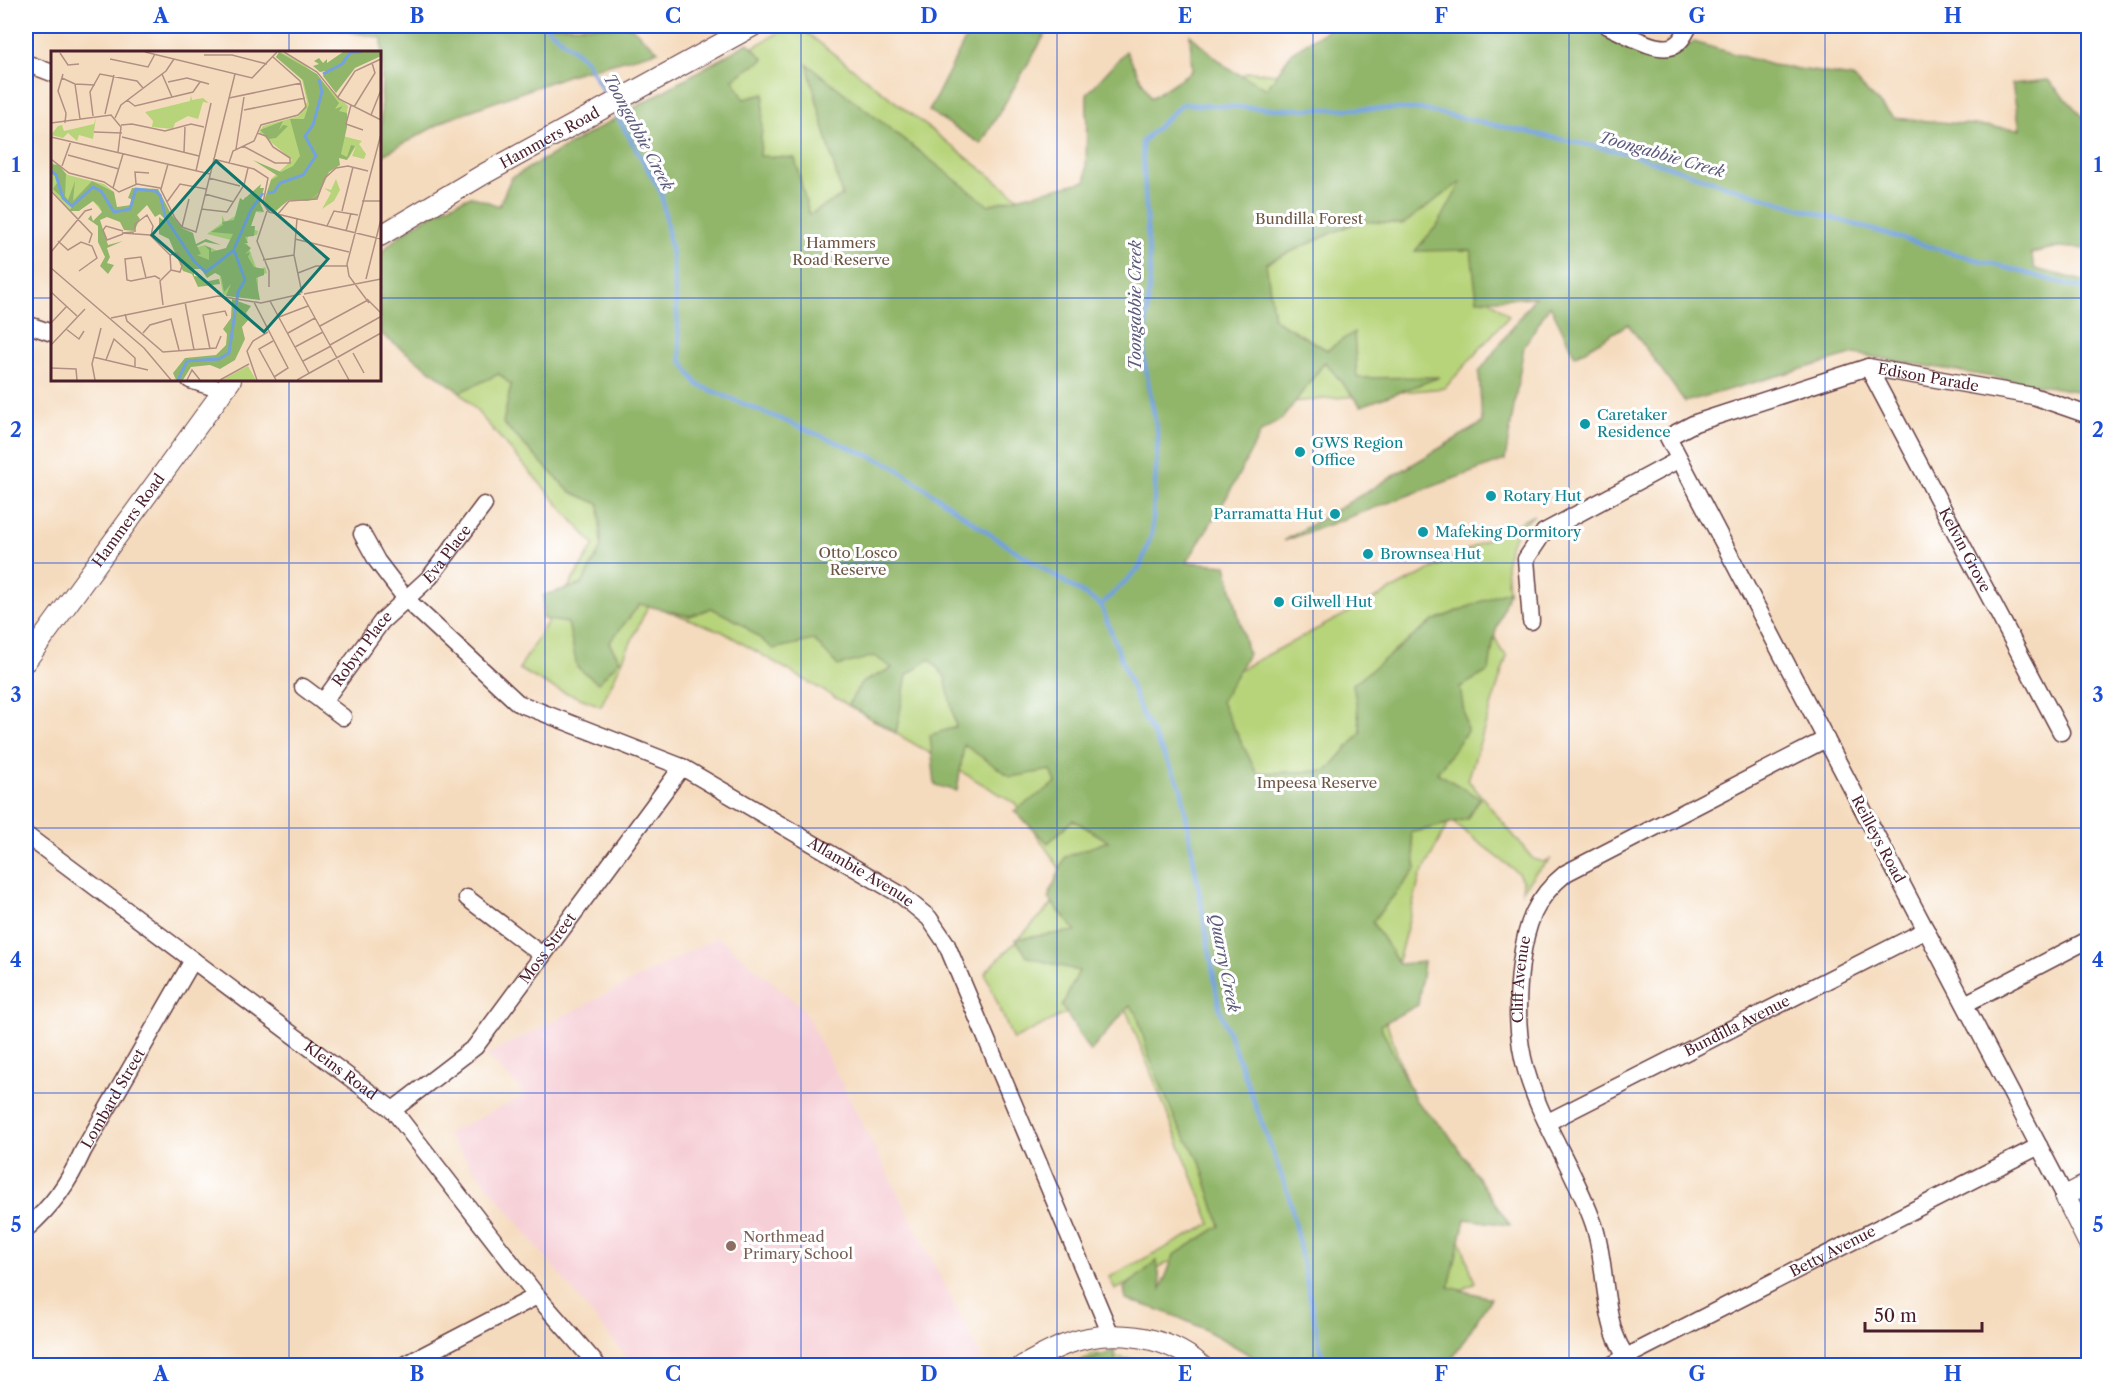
<svg xmlns="http://www.w3.org/2000/svg" width="2114" height="1391" viewBox="0 0 2114 1391" font-family="'Libre Caslon Text',serif">
  <rect width="100%" height="100%" fill="#fff"/>
  <filter id="ink" filterUnits="userSpaceOnUse"><feTurbulence type="fractalNoise" baseFrequency=".0167" numOctaves="2"/><feDisplacementMap in="SourceGraphic" scale="12" xChannelSelector="R" yChannelSelector="G"/><feConvolveMatrix kernelMatrix="1 2 1 2 8 2 1 2 1" color-interpolation-filters="sRGB"/></filter>
  <filter id="wash" filterUnits="userSpaceOnUse"><feTurbulence type="fractalNoise" baseFrequency=".008" numOctaves="4" result="noise"/><feDisplacementMap in="SourceGraphic" scale="24" xChannelSelector="R" yChannelSelector="G"/><feGaussianBlur stdDeviation="1.35" result="paint"/><feColorMatrix in="noise" values="0 0 0 0 0 0 0 0 0 0 0 0 0 0 0 0 0 1.4 0 .05"/><feComposite in="paint" operator="in"/></filter>
  <g filter="url(#wash)">
    <rect width="100%" height="100%" fill="#f5dbbe"/>
    <path fill="#f6cfd6" d="M718 937 803 1008 982 1358 968 1366 633 1365 446 1134 526 1095 487 1055Z"/>
    <path fill="#b7d47a" stroke="#807a52" stroke-width="1.5" d="M791 26H798L1161 309 1213 87 1249 72 1325 77 1469 104 1476 288 1509 316 1445 388 1269 404 1200 458 1159 712 1534 515 1519 529 1509 547 1506 566 1508 591 1494 635 1501 650 1507 656 1468 780 1533 859 1543 862 1551 859 1535 873 1522 891 1523 882 1518 873 1450 820 1420 877 1384 1015 1475 1283 1352 1345 1290 1200 1115 1290 1109 1277 1211 1224 1117 987 1013 1040 985 973 1071 885 1015 803 723 632 649 604 601 706 551 687 519 669 594 545 460 392 607 192 730 60Z
      M1094 1354 1169 1365 1071 1366Z"/>
    <path fill="#91b66a" stroke="#6e6a4a" stroke-width="1.5" d="M321 26H630L658 51 572 74 450 118 381 156 382 38Z
      M972 26H1050L981 144 929 111Z
      M1334 26H1592L1663 60 1694 42 1772 65 1852 77 1894 118 2020 129 2012 84 2048 80 2088 122V249L2059 247 2031 253 2035 269 2088 282V393L1855 354 1685 402 1628 324 1575 356 1550 305 1524 346 1505 460 1284 541 1482 423 1479 372 1535 297 1477 300 1471 250 1415 251 1439 223 1462 181 1403 224 1359 221 1266 263 1274 319 1327 350 1354 332 1357 378 1440 377 1361 406 1325 362 1282 419 1261 432 1228 495 1187 562 1226 565 1248 654 1221 702 1257 773 1327 771 1361 732 1353 684 1433 621 1509 590 1494 637 1489 671 1460 687 1467 731 1437 773 1480 798 1467 819 1411 833 1416 869 1372 922 1399 964 1424 962 1418 1005 1380 1025 1416 1101 1447 1132 1510 1225 1465 1219 1449 1287 1491 1298 1448 1365H1257L1253 1357C1210 1331 1175 1312 1126 1300L1124 1288 1157 1261 1161 1289 1174 1255 1220 1226 1199 1159 1177 1124 1148 1054 1137 1014 1130 1005 1090 1052 1062 1006 1079 971 1028 957 1015 939 1076 931 1048 898 1065 857 1108 841 1073 820 1048 843 1014 811 1056 783 1051 770 1011 777 964 745 957 791 935 785 930 735 956 727 945 677 930 659 907 675 896 733 848 705 861 683 892 668 874 656 838 666 814 640 773 649 739 622 711 608 690 616 640 604 609 643 620 660 598 683 577 667 568 623 543 619 544 595 582 584 601 547 599 504 569 491 503 423 511 385 499 374 460 392 380 333V255C399 230 442 208 471 196L499 206 511 178 748 43 764 59 733 79 744 99 764 94 760 156 795 158 809 215 842 196 807 64 988 205 1086 181 1087 94 1126 51 1151 98 1192 71 1190 35 1229 69 1267 89 1292 52Z
      M1115 1350V1365H1077Z"/>
    <g fill="none" stroke-linecap="round" stroke-linejoin="round">
      <path stroke="#73a2dc" stroke-width="4.5" d="M545 26 585 59 608 99
        M613 109 661 192 672 255 681 360 698 385 892 465 1000 541 1101 605
        M1101 605 1140 567 1152 533 1158 437 1144 359 1150 275 1142 142 1182 104 1276 109H1419L1631 154 1745 192 1934 248 2088 290
        M1101 605 1141 712 1181 787 1219 1007 1289 1196 1324 1366"/>
    </g>
  </g>
  <g filter="url(#ink)">
    <g fill="none" stroke-linecap="round" stroke-linejoin="round">
      <g stroke="#643b41" stroke-width="19">
        <g id="minor">
          <path d="M1608 26C1624 33 1659 55 1675 45 1682 41 1686 32 1689 26"/>
          <path d="M26 63 52 73"/>
          <path d="M26 324 52 333"/>
          <path id="s1" d="M1868 367 2061 732"/>
          <path d="M190 380 222 390"/>
          <path id="s2" d="M362 534 377 561 406 599 518 703 682 767 901 895 929 918 946 943 1111 1335"/>
          <path d="M1531 621 1526 559 1544 532 1678 460"/>
          <path d="M303 687 343 717"/>
          <path id="s3" d="M323 702 382 621 430 577 484 505"/>
          <path id="s4" d="M26 835 393 1110 537 1296 598 1366"/>
          <path d="M467 898 542 955"/>
          <path d="M1965 1004 2088 940"/>
          <path id="s5" d="M393 1110 475 1047 682 767"/>
          <path id="s6" d="M1548 1122 1926 930"/>
          <path id="s7" d="M2065 1196 1668 437 1695 423 1868 367 2033 396 2088 415"/>
          <path id="s8" d="M26 1229C53 1205 68 1184 83 1151L193 960"/>
          <path id="s9" d="M1626 1357 2039 1146"/>
          <path d="M403 1366 537 1296"/>
          <path id="s10" d="M1610 1366 1626 1357C1621 1349 1617 1341 1614 1332 1603 1298 1605 1259 1594 1225 1575 1168 1536 1117 1523 1058 1516 1026 1517 995 1521 963 1526 924 1535 898 1566 873L1826 739"/>
        </g>
      </g>
      <g stroke="#643b41" stroke-width="22">
        <g id="tertiary">
          <path id="s11" d="M380 236 484 174 753 26"/>
          <path id="s12" d="M26 661 231 380"/>
          <path d="M2088 1184 2065 1196 2088 1242"/>
          <path d="M1022 1366C1036 1359 1049 1351 1064 1345 1109 1327 1165 1334 1202 1366"/>
        </g>
      </g>
      <use href="#minor" stroke="#fff" stroke-width="16"/>
      <use href="#tertiary" stroke="#fff" stroke-width="20"/>
    </g>
  </g>
  <path fill="none" stroke="#1d4ed8" stroke-width="1.5" stroke-opacity="0.55" d="M289 26V52M545 26V1366M801 26V1366M1057 26V1366M1313 26V1366M1569 26V1366M1825 26V1366M26 298H52M380 298H2088M289 380V1366M26 563H2088M26 828H2088M26 1093H2088"/>
  <g fill="#0f9aa8" stroke="#fff" stroke-width="2">
    <circle cx="1585" cy="424" r="6"/>
    <circle cx="1300" cy="452" r="6"/>
    <circle cx="1491" cy="496" r="6"/>
    <circle cx="1335" cy="514" r="6"/>
    <circle cx="1423" cy="532" r="6"/>
    <circle cx="1368" cy="554" r="6"/>
    <circle cx="1279" cy="602" r="6"/>
  </g>
  <circle fill="#8d6e63" stroke="#fff" stroke-width="2" cx="731" cy="1246" r="6"/>
  <g text-anchor="middle" stroke-width="6" stroke-linejoin="round" paint-order="stroke">
    <g font-size="15" fill="#4a1f2b" stroke="#fff">
      <text dy="5" stroke="none"><textPath href="#s11" startOffset="196">Hammers Road</textPath></text>
      <text dy="5" stroke="none"><textPath href="#s7" startOffset="1130">Edison Parade</textPath></text>
      <text dy="5" stroke="none"><textPath href="#s12" startOffset="174">Hammers Road</textPath></text>
      <text dy="5" stroke="none"><textPath href="#s1" startOffset="207">Kelvin Grove</textPath></text>
      <text dy="5" stroke="none"><textPath href="#s3" startOffset="194">Eva Place</textPath></text>
      <text dy="5" stroke="none"><textPath href="#s3" startOffset="66">Robyn Place</textPath></text>
      <text transform="translate(1878 839) rotate(62)" y="5">Reilleys Road</text>
      <text dy="5" stroke="none"><textPath href="#s2" startOffset="615">Allambie Avenue</textPath></text>
      <text dy="5" stroke="none"><textPath href="#s5" startOffset="226">Moss Street</textPath></text>
      <text dy="5" stroke="none"><textPath href="#s10" startOffset="416">Cliff Avenue</textPath></text>
      <text dy="5" stroke="none"><textPath href="#s6" startOffset="212">Bundilla Avenue</textPath></text>
      <text dy="5" stroke="none"><textPath href="#s4" startOffset="393">Kleins Road</textPath></text>
      <text dy="5" stroke="none"><textPath href="#s8" startOffset="158">Lombard Street</textPath></text>
      <text dy="5" stroke="none"><textPath href="#s9" startOffset="232">Betty Avenue</textPath></text>
    </g>
    <g font-size="15" fill="#6b5543" stroke="#fff">
      <text x="1309" y="224">Bundilla Forest</text>
      <text x="841" y="248">Hammers<tspan x="841" dy="17">Road Reserve</tspan></text>
      <text x="858" y="558">Otto Losco<tspan x="858" dy="17">Reserve</tspan></text>
      <text x="1317" y="788">Impeesa Reserve</text>
    </g>
    <g font-size="15" fill="#0d838f" stroke="#fff" text-anchor="start">
      <text x="1597" y="420">Caretaker<tspan x="1597" dy="17">Residence</tspan></text>
      <text x="1312" y="448">GWS Region<tspan x="1312" dy="17">Office</tspan></text>
      <text x="1503" y="501">Rotary Hut</text>
      <text x="1323" y="519" text-anchor="end">Parramatta Hut</text>
      <text x="1435" y="537">Mafeking Dormitory</text>
      <text x="1380" y="559">Brownsea Hut</text>
      <text x="1291" y="607">Gilwell Hut</text>
    </g>
    <g font-size="15" fill="#785e54" stroke="#fff" text-anchor="start">
      <text x="743" y="1242">Northmead<tspan x="743" dy="17">Primary School</tspan></text>
    </g>
    <g font-size="16" font-style="italic" fill="#5c5a7b" stroke="#fff">
      <text transform="translate(639 132) rotate(62)" y="6">Toongabbie Creek</text>
      <text transform="translate(1662 154) rotate(16)" y="6">Toongabbie Creek</text>
      <text transform="translate(1135 305) rotate(-90)" y="6">Toongabbie Creek</text>
      <text transform="translate(1225 963) rotate(79)" y="6">Quarry Creek</text>
    </g>
  </g>
  <g transform="translate(51 51)">
    <rect width="330" height="330" fill="#f5dbbe"/>
    <path d="M230 1 254 14 297 55 292 85 311 90 308 93 315 103 313 108 301 105 305 95 298 107 284 103 266 146 234 150 225 161 217 159 220 128 241 109 208 81 212 75 248 65 256 51 251 29 225 6ZM140 44 141 49 152 47 158 52 152 51 147 68 137 65 124 72 122 78 101 76 102 70 94 61 139 50ZM45 66 42 88 28 84 26 90 17 82 12 87 0 84 7 75 11 74 13 80 43 73ZM0 111 17 124 53 133 63 141 60 156 51 161 42 150 18 160 0 138ZM285 128 289 139 283 150 271 158 280 142 273 137 280 139ZM194 146 203 148 200 158 213 162 205 161 199 177 207 180 206 184 197 185 196 192 206 219 214 216 216 222 207 225V239L177 245 172 243 166 211 150 220 143 197 154 194 171 202 184 190 156 183 171 172V164L174 171 186 164ZM197 315 205 329H171Z" fill="#b7d47a"/>
    <path d="M228 1 266 23 288 52 284 58 292 55 288 60 296 62V76L290 103 296 106 300 94 304 95 296 109 288 107 289 114 278 121 269 141 260 148 269 142 265 148 256 150 238 149 223 161 216 159 213 150 220 129 227 125 202 109 230 121 242 115 249 105 239 68H253L258 53 252 29 225 6ZM292 1H330V5L304 17 285 42 272 25 275 20 269 21 262 15 268 13 263 10 268 7 272 12 276 8V12ZM232 70 228 79 232 74 237 75 225 87 218 88 209 79ZM0 110 9 115 15 123 14 145 17 149 24 130 22 150 41 130 63 141 66 156 80 154V148L77 147 81 137 107 138 120 163 131 177 142 182 145 193 155 188 170 194 154 191 146 195 150 203 146 204 158 209V199L154 195 160 197V201L175 197 182 183 160 181 172 174 171 171 183 169 189 147 192 149 210 133 209 137H213L209 152 213 161 205 160 200 175H204L203 185 194 186 197 192H193L200 197 194 203 199 201 197 206 203 216 213 218V224L205 227 209 249 175 245 180 233 173 241 170 225 164 222 156 227 150 218H143V225L151 226 153 231 168 228 169 233 147 236 141 223 132 220 118 188 108 183V166L118 173 109 163 104 166 96 154 86 164 89 168 83 180 73 179 69 171 56 166 49 169 57 194 72 190 56 197 59 206 56 212 63 214 57 223 49 215 54 206 47 191V175L37 168 40 164 42 170 51 161 48 155 42 150 28 160H18L21 156 2 138 8 129 0 119V113L6 114ZM181 248 200 255 195 262 199 267 191 276 194 288 184 309 169 318 159 314 140 316 132 329H125L122 322 134 307 165 304 175 294 176 283 172 278 180 267Z" fill="#91b66a"/>
    <path fill="none" stroke="#73a2dc" stroke-width="3" d="M272 23 291 13 299 2 311 1M0 120 5 124 12 147 21 155 42 136 50 140 63 161 79 158 85 138 104 140 109 144 115 168 143 210 155 221 183 199M217 142 223 141 229 132 252 124 265 105 254 85 262 74 271 41 268 28M183 198 200 159 212 142M136 310 168 308 178 302 187 241 194 229 183 199M127 329 136 310"/>
    <path fill="none" stroke="#b19083" stroke-width="1.5" d="M94 1 201 27 226 1M233 1 266 21 288 48 330 69M9 2 17 14 28 13M153 4H181L216 13M59 8 97 16 104 3M12 23 7 40 15 62 14 72M111 23 121 46M11 27 24 33 44 34M117 31 136 27 158 33M24 33 29 68M287 46 304 20 330 8M178 47 250 32M76 49 84 55 142 41 149 31M300 54 295 73 312 79M303 56 324 22 321 12M193 59 254 47M54 63 63 24M320 64 330 39M42 65 39 41 49 23 86 30 92 37M64 67 70 54 115 20 123 8M0 72 60 64 70 76 67 101M70 74 81 73 114 80 140 73 153 76M43 81 71 82M0 86 159 123M71 86 148 105M192 95 224 112H239V107L222 96 215 85 206 82M185 98 193 46M133 101 134 76M17 104 68 118M0 108 18 122 53 131 68 141 86 133 109 137 124 167 131 176 145 181 184 23M162 108 203 118 217 127 212 152 218 161 330 188M178 112 182 100 203 90 210 74 247 64 255 56 249 30 222 6M11 115 20 90M145 120 160 52M158 127 189 135M85 133 84 121 98 122M62 137 72 103M110 138 117 113M0 140 41 183 38 192M154 143 183 151M311 150H330M116 151 129 133 155 138M150 158 176 161 193 134 197 117M216 160 206 190 218 220V236M291 160 302 116M227 163 238 150 266 148 274 127 285 117 297 115 317 120M246 168 243 204 251 242M276 175 283 160 307 164M131 176 138 148M295 180 300 162M83 181 71 182 99 184 119 204 120 219 109 230 112 254M84 181V173L96 164 102 175 100 185M72 183 56 189 52 179 55 175 72 180M244 188 298 201M7 190 17 199 30 191 41 195 46 207 28 220M0 201 34 160 41 158M119 204 127 202 131 215 129 221 120 219M212 209 243 204M0 217 93 297 120 329M247 222 265 215H296M95 227 90 206 74 208 76 229 80 230 104 225 109 228M315 228 330 168M0 241 26 265M253 243 330 228M252 245 286 307M316 248 330 262M219 250 258 322M134 251 143 299M203 251 237 317 223 326M318 252 298 225 296 213 330 83M74 263 76 270 112 301 165 297 170 285M228 266 257 255M60 267 167 245 210 252 250 243M0 272 16 255M269 275 317 249M15 278 28 288 33 280M92 282 99 274 120 268 128 299M237 282 264 267M222 290 208 298 225 329M0 294 34 258M279 294 329 266M244 296 272 281M159 298 152 264 174 260 176 265M302 302 313 322M42 306 97 319M55 309 63 288 84 307V316M287 309 298 329M252 310 280 295M0 317 25 318 26 329M44 329 41 313 50 277M136 329 141 319 149 329M169 329 198 313M206 329 196 300 202 290 217 281M246 329 330 282"/>
    <path fill="#0f766e" fill-opacity="0.15" stroke="#0f766e" stroke-width="3" d="M165 110 277 208 213 281 101 184Z"/>
    <rect width="330" height="330" fill="none" stroke="#4a1f2b" stroke-width="3"/>
  </g>
  <rect width="2114" height="1391" fill="none" stroke="#fff" stroke-width="66"/>
  <path d="M1865 1322v9h117v-9" fill="none" stroke="#4a1f2b" stroke-width="3"/>
  <text x="1874" y="1322" font-size="18" fill="#4a1f2b" stroke="#ffffff" stroke-width="4.5" paint-order="stroke">50 m</text>
  <rect x="33" y="33" width="2048" height="1325" fill="none" stroke="#1d4ed8" stroke-width="2"/>
  <g font-size="20" text-anchor="middle" font-weight="bold" fill="#1d4ed8">
    <text x="161" y="23">A</text>
    <text x="417" y="23">B</text>
    <text x="673" y="23">C</text>
    <text x="929" y="23">D</text>
    <text x="1185" y="23">E</text>
    <text x="1441" y="23">F</text>
    <text x="1697" y="23">G</text>
    <text x="1953" y="23">H</text>
    <text x="16" y="172">1</text>
    <text x="2098" y="172">1</text>
    <text x="16" y="437">2</text>
    <text x="2098" y="437">2</text>
    <text x="16" y="702">3</text>
    <text x="2098" y="702">3</text>
    <text x="16" y="967">4</text>
    <text x="2098" y="967">4</text>
    <text x="16" y="1232">5</text>
    <text x="2098" y="1232">5</text>
    <text x="161" y="1381">A</text>
    <text x="417" y="1381">B</text>
    <text x="673" y="1381">C</text>
    <text x="929" y="1381">D</text>
    <text x="1185" y="1381">E</text>
    <text x="1441" y="1381">F</text>
    <text x="1697" y="1381">G</text>
    <text x="1953" y="1381">H</text>
  </g>
</svg>
